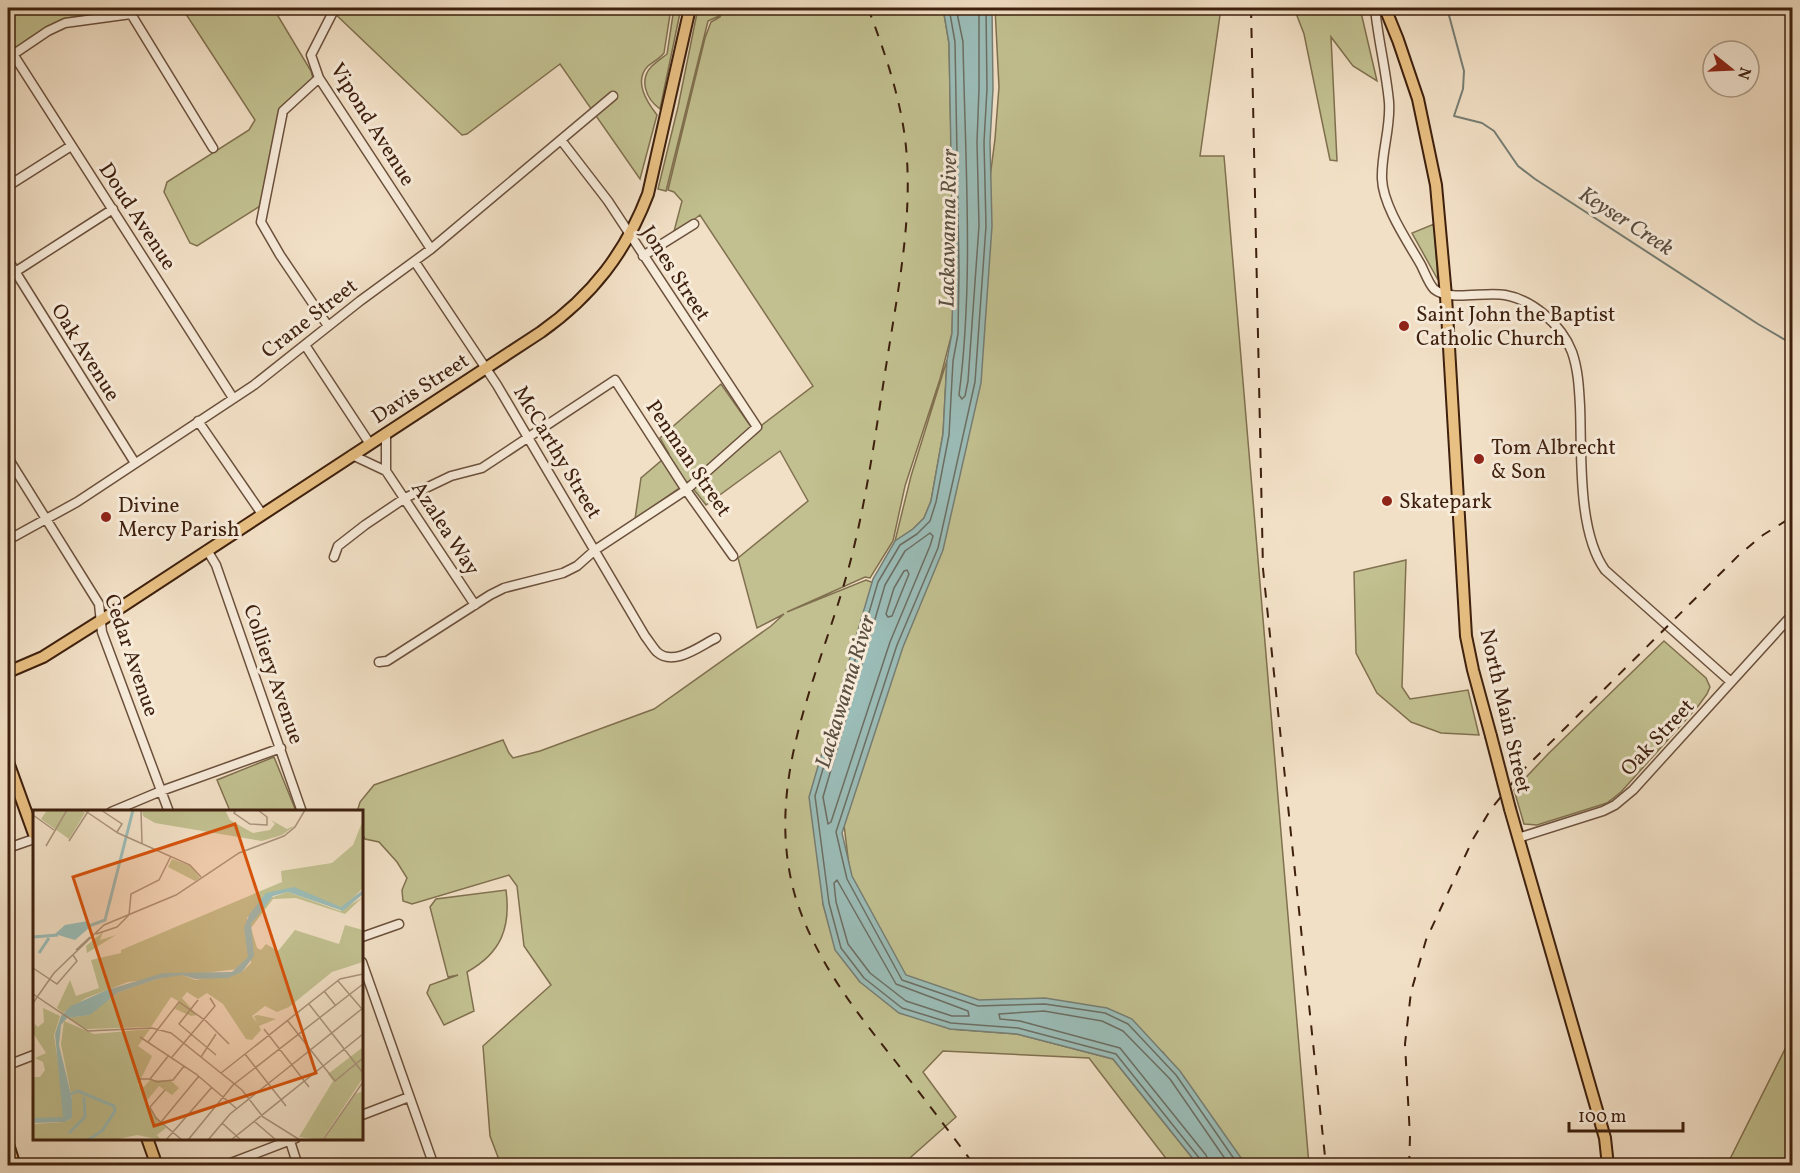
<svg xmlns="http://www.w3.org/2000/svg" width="1800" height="1173" viewBox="0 0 1800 1173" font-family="Vollkorn,serif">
  <rect width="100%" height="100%" fill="#f2e0c6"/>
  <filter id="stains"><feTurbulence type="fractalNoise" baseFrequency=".00333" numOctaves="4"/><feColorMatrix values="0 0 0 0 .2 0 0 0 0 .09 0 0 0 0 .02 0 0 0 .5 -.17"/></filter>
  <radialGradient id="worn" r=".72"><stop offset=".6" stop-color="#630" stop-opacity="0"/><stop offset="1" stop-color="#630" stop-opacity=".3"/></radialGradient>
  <path fill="#c2c090" stroke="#80704f" stroke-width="1.5" d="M8 8H122L63 19 8 53Z
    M182 8H283L278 16 311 71 315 85 288 109 286 114 268 201 197 246 190 243 164 192 167 182 249 130 255 120Z
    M329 8H671L664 53C659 59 653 62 648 66 633 81 647 102 657 115L640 179 560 64 467 134 462 135Z
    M674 8H681L660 109C646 99 639 80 651 67 656 62 662 58 667 54Z
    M698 8H722L719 16 708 21 666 191 658 189 678 107Z
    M724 8H943L949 43 954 280 952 333 940 379 905 486 893 541 870 578 865 577 787 612 866 580 874 583 823 904 836 950 860 982 950 1029 1017 1034 1113 1059 1198 1165H1171L1089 1058 943 1051 923 1072 956 1117 902 1165H501L490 1136 483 1046 551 985 524 946 517 886 509 875 412 904 403 901 402 890 407 878 397 862 379 842 365 839 362 833V812H357L360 802 374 785 503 740 509 753 513 758 540 751 654 709 771 626 784 614 757 628 738 558 808 501 780 451 706 505 688 482 635 519 641 478 669 454 660 438 721 384 756 434 762 425 813 386 700 215 673 235 682 201 674 192 668 190 705 38 711 22 720 17Z
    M995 8H1221L1200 156H1224L1309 1165H1231L1208 1132 1163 1052 1095 1020 973 1006 901 979 851 882 844 825 905 621 974 301 995 139 999 87Z
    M1294 8H1360L1377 81 1353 66 1331 37 1337 161 1330 160 1304 34Z
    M1434 224 1438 280 1412 233Z
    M947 360 943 434 931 501 924 518 913 529 895 541 911 476Z
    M1406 560 1402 687 1410 699 1468 690 1479 735 1441 733 1411 722 1377 693 1356 653 1354 572Z
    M1664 641 1706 678 1710 687 1707 694 1699 705 1621 792 1607 803 1537 825 1524 824 1514 790 1548 754Z
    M274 757 296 811H230L217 780Z
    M506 890C511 928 501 953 467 972L474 1011 444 1025 427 993 430 985 458 975 448 977 430 907 436 899Z
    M1792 1035V1165H1727Z"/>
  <path fill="#9bbdb8" stroke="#767e74" stroke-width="1.5" d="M943 8H992L993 89 990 142 992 226 981 383 943 550 903 647 842 833 852 876 906 975 979 1000 1045 998 1107 1008 1132 1019 1180 1071 1246 1165H1198L1113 1059 1017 1034 950 1029 899 1013 860 982 835 950 823 904 809 797 873 579 895 541 913 529 924 518 931 501 943 434 947 360 952 333 953 270 949 43Z"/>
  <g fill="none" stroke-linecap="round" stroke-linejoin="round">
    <path stroke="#6c6e63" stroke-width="1.5" d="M949 8 955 42 959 270 958 334 953 361 949 435 936 502 930 521 917 534 900 545 878 582 815 796 829 903 841 948 864 978 902 1008 951 1023 1018 1028 1116 1054 1200 1159 1202 1166
      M956 8 963 42C965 159 974 280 959 395L962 399 965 396 968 381 979 226 977 142 979 89V8
      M986 8 987 89 984 142 986 226 975 382 938 548 897 645 836 832 847 879 902 980 978 1006 1045 1004 1105 1013 1128 1024 1176 1075 1239 1166
      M930 533 933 536 930 546 890 642 831 822 828 824 823 797 885 585 905 551Z
      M907 570 909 574 892 616 888 617 886 614 894 588 904 571Z
      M837 880 896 984 968 1011 969 1016H952L906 1001 870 973 848 944 836 902 834 883Z
      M1210 1166 1206 1155 1120 1048 1020 1021 1000 1019 999 1014 1044 1011 1102 1021 1123 1031 1170 1079 1230 1166"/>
    <path stroke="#767e74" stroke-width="2" d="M1447 8 1464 71 1463 89 1454 116 1482 123 1494 131 1518 166 1535 179 1758 324 1792 344"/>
    <g stroke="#6b503c" stroke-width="11">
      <path id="minor" d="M335 8 311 55 319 78 431 249
        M1375 8C1378 39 1386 70 1389 102 1391 128 1381 153 1382 179 1383 206 1408 242 1421 265 1425 273 1429 284 1434 289 1449 302 1485 291 1505 295 1533 300 1562 325 1572 352 1578 369 1579 387 1580 406 1582 453 1577 531 1605 570L1731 682
        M13 54 233 398
        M8 58 48 31 65 23 131 14 213 148
        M319 78 283 111 261 222 280 255 328 326
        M8 186 71 146
        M643 256 694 224
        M8 260 135 463
        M415 262 497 385 645 636C649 641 653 648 657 652 674 667 700 646 716 638
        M15 272 113 209
        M305 345 370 444
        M198 421 262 514
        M352 455 386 471 475 605
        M8 458 99 604 102 632 169 812
        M386 471V433
        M8 540 77 502 254 385 360 301 431 249 613 96
        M207 550 216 565 302 812
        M334 557 338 546 365 525 405 498 451 476 482 468 615 380 686 490 733 556
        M379 662 387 661 490 595 504 588 563 573 577 566 595 550 686 490 757 427 608 201 561 140
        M111 812 161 791 281 748
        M1518 838 1603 811 1615 805 1633 790 1792 615
        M8 848 34 839
        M362 937 399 924
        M362 962 434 1166
        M8 1065 34 1055
        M362 1115 409 1097
        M289 1138 298 1166
        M223 1166 296 1138"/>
    </g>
    <g stroke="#3e200e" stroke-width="14">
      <path id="major" d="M1385 8 1398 40 1418 99 1436 185 1446 296 1466 636 1473 670 1491 736
        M8 672 43 657 100 621 541 332C592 296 626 252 648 194L690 8
        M8 762 34 834
        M1510 809 1605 1138 1608 1166
        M147 1138 157 1166
        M8 1144 15 1166"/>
    </g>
    <use href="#minor" stroke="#f7ebda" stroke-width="8"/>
    <use href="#major" stroke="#e9c083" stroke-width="10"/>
    <path stroke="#3e200e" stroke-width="2" stroke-dasharray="10 10" stroke-linecap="butt" d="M868 8C884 50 899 93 905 138 914 210 899 284 888 354 876 428 867 502 847 574 817 681 762 785 796 899 816 961 856 1012 896 1062 922 1096 949 1131 975 1166
      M1251 8 1263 569 1326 1166
      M1409 1166 1410 1137 1405 1044 1411 992 1426 940 1473 839 1491 809 1521 772 1740 554 1763 535 1792 517"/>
    <g stroke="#3e200e" stroke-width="14" stroke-linecap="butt">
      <path id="major-bridge" d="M1491 736 1510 809"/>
    </g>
    <use href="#major-bridge" stroke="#e9c083" stroke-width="10"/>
  </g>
  <g fill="#8f2418" stroke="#f7ebda" stroke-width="2">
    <circle cx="1404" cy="326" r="6"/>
    <circle cx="1479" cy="459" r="6"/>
    <circle cx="1387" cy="501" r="6"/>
    <circle cx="106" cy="517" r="6"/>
  </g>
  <g text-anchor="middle" stroke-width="6" stroke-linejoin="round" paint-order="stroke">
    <g font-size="21" fill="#3e200e" stroke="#f7ebda">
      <text transform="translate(373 124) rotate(58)" y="7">Vipond Avenue</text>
      <text transform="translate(138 216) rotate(57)" y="7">Doud Avenue</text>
      <text transform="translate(676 273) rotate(57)" y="7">Jones Street</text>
      <text transform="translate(309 318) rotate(-38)" y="7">Crane Street</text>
      <text transform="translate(86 352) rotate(58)" y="7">Oak Avenue</text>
      <text transform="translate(420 388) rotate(-33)" y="7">Davis Street</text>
      <text transform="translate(558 452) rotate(59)" y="7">McCarthy Street</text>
      <text transform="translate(689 458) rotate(56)" y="7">Penman Street</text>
      <text transform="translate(446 528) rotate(57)" y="7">Azalea Way</text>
      <text transform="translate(132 655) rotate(71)" y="7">Cedar Avenue</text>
      <text transform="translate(274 674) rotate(71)" y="7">Colliery Avenue</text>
      <text transform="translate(1506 711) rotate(77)" y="7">North Main Street</text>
      <text transform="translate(1657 737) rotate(-47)" y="7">Oak Street</text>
    </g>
    <g font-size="21" fill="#3e200e" stroke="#f7ebda" text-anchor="start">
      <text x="1416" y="321">Saint John the Baptist<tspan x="1416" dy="24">Catholic Church</tspan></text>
      <text x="1491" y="454">Tom Albrecht<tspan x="1491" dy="24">&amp; Son</tspan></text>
      <text x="1399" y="508">Skatepark</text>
      <text x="118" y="512">Divine<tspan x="118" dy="24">Mercy Parish</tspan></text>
    </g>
    <g font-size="22" font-style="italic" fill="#5a4f41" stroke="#f7ebda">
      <text transform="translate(1627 220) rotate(33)" y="8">Keyser Creek</text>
      <text transform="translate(947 228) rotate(-89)" y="8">Lackawanna River</text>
      <text transform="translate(844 691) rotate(-73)" y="8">Lackawanna River</text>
    </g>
  </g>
  <g transform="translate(33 810)">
    <rect width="330" height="330" fill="#f2e0c6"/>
    <path d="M14 0H48L52 3 36 29 8 9ZM109 0H192L197 10 220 23 237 20 242 14 238 10 254 19 263 15 249 25 229 31 122 13 110 6ZM330 10V78L310 98 258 78 231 88 214 108 216 147 205 159 95 172 53 188 30 203 24 198 37 170 43 186 66 178 58 150 88 143V140L249 72 248 61 299 53 320 35ZM139 49 158 56 167 68 162 71 135 57ZM255 82 307 101 330 87 312 104 263 88 240 89 218 118 224 138 228 140 233 134 245 141 262 120 306 134 312 115 330 120V152L299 162 256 197 244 202 232 196 219 206 224 213 221 206 225 205 243 209 226 216 228 220 219 230 213 229 190 194 174 183 165 189 154 182 149 188 164 205 158 206 142 199 147 192 138 187 118 217 53 219 35 208 55 205 84 183 124 169 149 165 162 170 209 162 218 153V114L234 89ZM70 122 67 130 83 125 54 143 53 136ZM10 198 27 206 21 225 32 301 30 308 24 309 0 308V267H7L12 260 10 252 2 248 13 243 0 223 2 214 5 217 11 212ZM31 211 61 224 117 219 105 236 119 246 105 275 111 277 117 270H137L146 278 139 285 126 276 112 293 133 318 124 325 128 330 104 325 81 330H0V314L32 312 39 308V289L28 234ZM330 237V268L289 330 266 327 300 271 295 264ZM330 281V330H291L322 284Z" fill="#c2c090"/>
    <path d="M261 77 308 97 330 80V84L310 101 255 82 240 86 218 114 221 146 209 162 195 168 162 169 149 165 124 169 84 183 57 205 34 208 28 215 26 235 39 289V308L32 312 0 313V308L30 307 22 224 28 206 38 196 74 180 130 163 199 162 215 147 211 118 216 105 233 83ZM55 111 56 118 42 130 22 124 32 115Z" fill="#9bbdb8"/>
    <path fill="none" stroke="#9bbdb8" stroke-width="3" d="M56 116 72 110 100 0M0 127 25 125M6 143 16 128M36 285 45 281 81 296 82 301 69 321 55 330M36 323 52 307 51 287"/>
    <path fill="none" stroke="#aa937c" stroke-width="1.5" d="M51 0 85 23 157 55 168 67M68 0 89 14 84 22M108 0 109 33M203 0 201 3 217 14 234 15V7L225 0M0 5 21 20M36 31 56 0M13 36 34 0M63 124 84 117 96 105 98 84 126 70 138 46M43 140 57 127M0 158 24 174 44 151 40 145M305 171 329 199M291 181 303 196M0 184 55 221 119 218 138 223 209 280 230 307 267 330M165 190 146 214 183 245M0 193 21 163 71 115 143 85 206 43 251 26 262 17 272 0M276 194 330 263M254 210 302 271 330 248M231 219 276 277M107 227 163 264 204 299M115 232 146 192 173 211 196 234M212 244 253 296M139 247 182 196 177 188M168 247 183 224M188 263 307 169 330 164M106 269H117L136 245M117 269 124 272 140 270 151 256M132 280 117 297 123 308 149 330M221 311 243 330M128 312 166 266M189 313 208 330M133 330 179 277M155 330 200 275 330 174M175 330 197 304 330 198M198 330 330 224M290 330 330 272"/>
    <path fill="#d7530c" fill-opacity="0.15" stroke="#d7530c" stroke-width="3" d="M202 14 283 263 121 316 40 67Z"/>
    <rect width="330" height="330" fill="none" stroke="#3e200e" stroke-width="3"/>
  </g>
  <rect width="1800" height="1173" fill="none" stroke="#f2e0c6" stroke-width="30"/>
  <rect x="9" y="9" width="1782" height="1155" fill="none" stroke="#3e200e" stroke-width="3"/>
  <rect x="15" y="15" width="1770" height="1143" fill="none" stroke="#3e200e" stroke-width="1.5"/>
  <g transform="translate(1731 69) rotate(108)"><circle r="28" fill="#f7ebda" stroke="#ad9a88" stroke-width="1.5"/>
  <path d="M0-4.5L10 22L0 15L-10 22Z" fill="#8f2418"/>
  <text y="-9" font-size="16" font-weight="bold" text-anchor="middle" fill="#3e200e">N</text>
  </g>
  <path d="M1569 1122v9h114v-9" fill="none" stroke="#3e200e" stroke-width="3"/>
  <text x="1578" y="1122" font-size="18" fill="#3e200e" stroke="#f7ebda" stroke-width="4.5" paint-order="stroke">100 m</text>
  <rect width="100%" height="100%" filter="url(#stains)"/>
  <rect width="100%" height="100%" fill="url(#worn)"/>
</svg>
